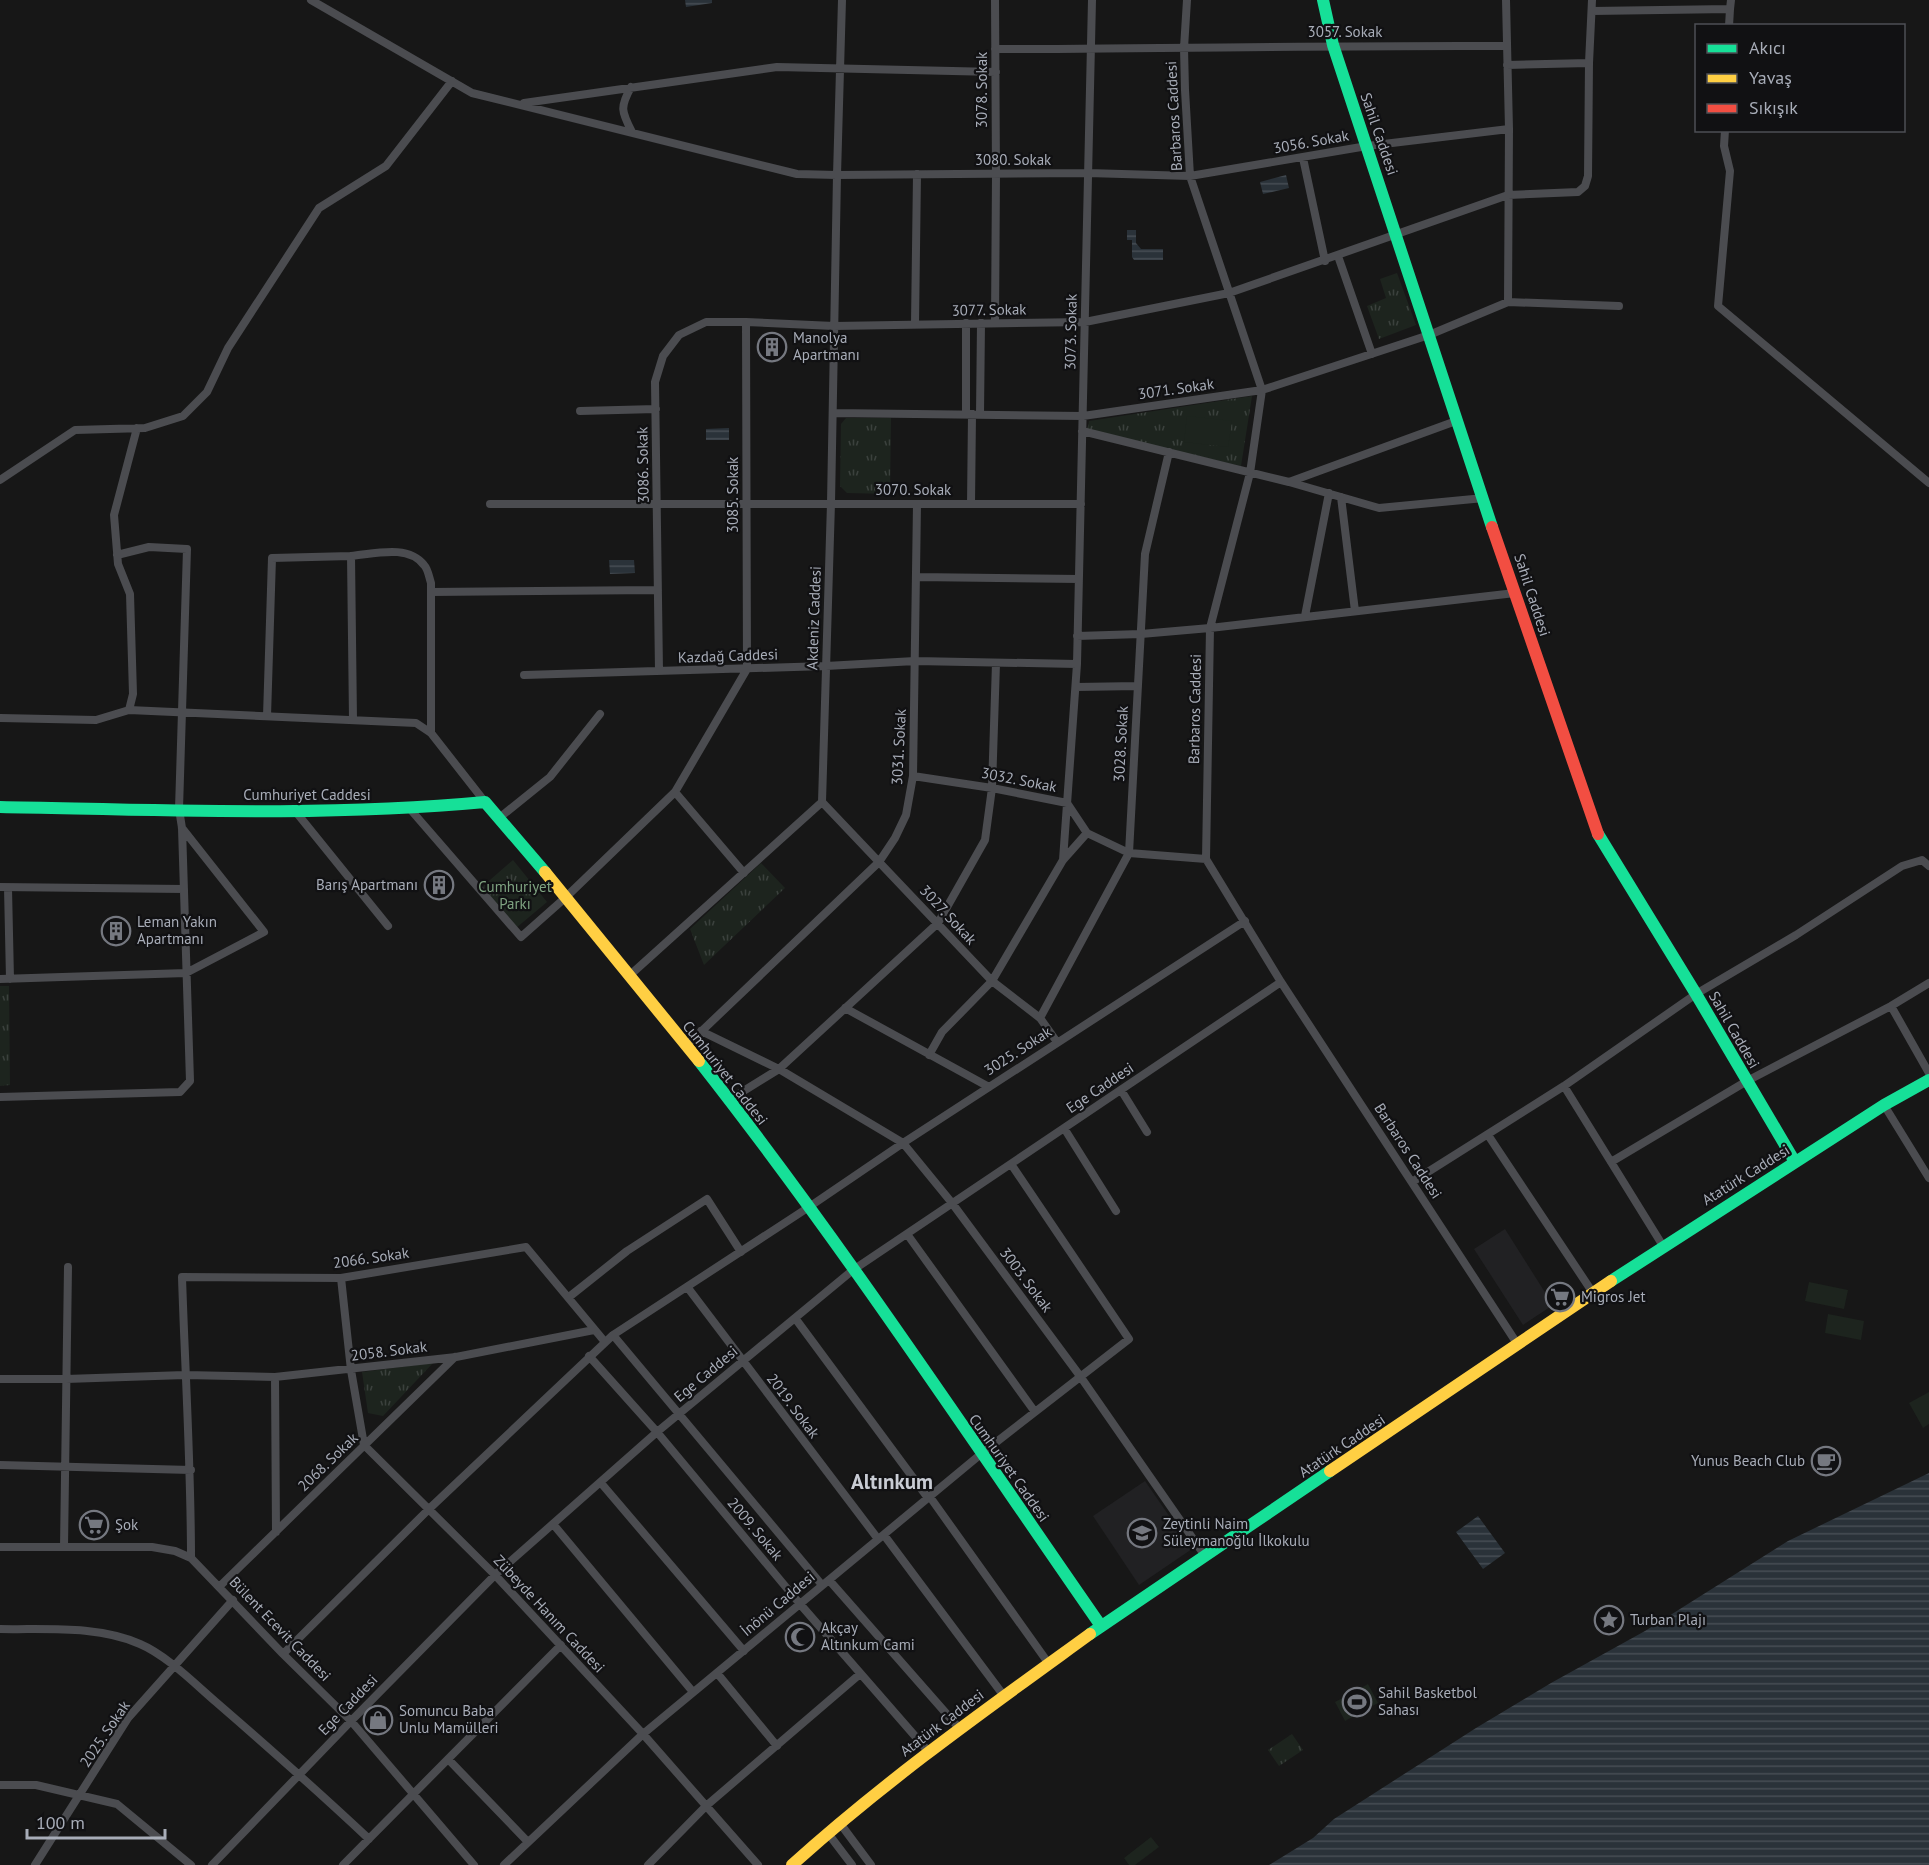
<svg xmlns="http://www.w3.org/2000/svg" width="1929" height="1865" viewBox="0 0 1929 1865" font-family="'PT Sans',sans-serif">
  <defs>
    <pattern id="park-tufts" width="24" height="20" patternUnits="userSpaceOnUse" patternTransform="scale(1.5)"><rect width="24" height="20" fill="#1d241e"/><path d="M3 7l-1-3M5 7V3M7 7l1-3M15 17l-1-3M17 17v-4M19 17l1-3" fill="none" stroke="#3b413d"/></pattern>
    <pattern id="water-rules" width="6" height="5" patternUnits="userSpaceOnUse" patternTransform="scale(1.5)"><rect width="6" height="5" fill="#2a3239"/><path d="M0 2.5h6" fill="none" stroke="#464d54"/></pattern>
  </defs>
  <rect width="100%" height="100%" fill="#171717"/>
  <path fill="#212123" d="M1505 1229 1553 1305 1523 1325 1474 1249Z
    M1145 1481 1192 1549 1139 1585 1093 1516Z"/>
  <path fill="url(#park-tufts)" d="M1397 273 1416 325 1379 339 1367 306 1386 298 1380 279Z
    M1252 396 1241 466 1087 431 1089 421Z
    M846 418H891L890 494 847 493 840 486 841 424Z
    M513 860 547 902 516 928 482 887Z
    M761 863 785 888 704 965 690 929Z
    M0 986H9L10 1085 0 1086Z
    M433 1363 383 1416 368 1413 362 1372Z
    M1292 1734 1303 1750 1279 1766 1268 1750Z"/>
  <path fill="#1d241e" d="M1187 416 1232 421 1228 447 1184 442Z
    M1809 1282 1848 1290 1844 1309 1805 1301Z
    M1828 1314 1864 1321 1861 1340 1825 1333Z
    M1929 1392V1424L1923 1428 1909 1403Z
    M1368 1684 1378 1703 1345 1721 1335 1702Z
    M1151 1837 1159 1847 1135 1865H1129L1124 1858Z"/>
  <path fill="url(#water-rules)" d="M685 0H712V3L686 7Z
    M1286 175 1289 188 1263 194 1260 182Z
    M1127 230H1136V243L1141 249H1163V260H1134L1132 257V240H1127Z
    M729 428V440H706V429Z
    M609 560H634L635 573 610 574Z
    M1929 1473V1865H1269L1313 1838 1334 1819 1476 1728 1551 1683 1645 1631 1788 1541Z
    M1478 1516 1505 1553 1483 1569 1456 1532Z"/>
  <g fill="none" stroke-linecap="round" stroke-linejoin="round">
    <path stroke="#4b4c50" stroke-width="8" d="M311 0 472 93 797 174 837 175 1088 173 1190 176 1367 146 1509 129
      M995 0 996 174 995 323
      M1187 0 1184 48 1185 90 1190 176 1262 390 1250 473 1210 628 1206 859 1281 982 1518 1345
      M1506 0 1509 129 1508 302
      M1592 11 1730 9 1731 0
      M1729 26 1730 9
      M995 49C1166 49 1336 45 1507 46
      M1507 65 1589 63
      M631 87C620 107 621 111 632 132
      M524 103 777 67 996 72
      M1725 130 1724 146 1730 171 1718 306 1929 483
      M1303 158 1325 261
      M1338 256 1372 354
      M915 324 917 174
      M580 411 656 409
      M833 413 1083 416 1262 390 1429 335 1508 302 1619 306
      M966 414V323
      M980 414 981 323
      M1082 431 1289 482 1379 508 1484 498
      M0 480 75 430 145 428 183 416 207 392 228 348 319 208 386 166 452 81
      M1289 482 1456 421
      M1341 497 1355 611
      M490 504H1081
      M971 504 972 414
      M351 556C374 554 408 544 424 565 428 569 429 577 431 583V733
      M916 577 1079 579
      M431 592 658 590
      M1305 616 1329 493
      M1077 636 1141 634 1210 628 1515 593
      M659 671 655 382 663 356 679 335 706 322H746L834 326 1085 322 1229 293 1508 195 1578 192 1585 186 1588 176 1589 63 1592 0
      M524 675 826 666 915 661 1077 664
      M1076 687 1138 686
      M129 710 133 694 130 594 118 564 114 515 137 428
      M267 716 272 558 351 556 353 720
      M0 718 96 720 129 710 416 723 431 733 485 802
      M913 776 992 788 1067 803 1087 833 1129 853 1206 859
      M675 792 744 873
      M822 802 992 981 1040 1018 1057 1042
      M410 809 521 937 565 898 675 792 747 669 746 322
      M296 812 388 926
      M499 818 550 777 600 714
      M1063 860 1077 664 1092 0
      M0 887 184 889
      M8 888 10 979
      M629 976 822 802 831 503 837 175 842 0
      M0 979 186 973 264 932 182 828
      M1891 1006 1929 1073
      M845 1008 989 1087
      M1040 1018 1129 853 1145 554 1169 452
      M701 1031 779 1069 903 1143 952 1203 1080 1376 1205 1556
      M686 1046 879 862 895 838 906 815 913 776 917 504
      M929 1055 942 1032 992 981 1063 860 1087 833
      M1564 1086 1663 1246
      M1121 1090 1147 1132
      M0 1097 180 1092 190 1081 182 828 179 809 187 549 149 547 117 555
      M729 1100 779 1069 938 923 985 840 992 788 996 663
      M1884 1105 1929 1178
      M1064 1128 1116 1211
      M1488 1135 1593 1293
      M1611 1162 1747 1081 1891 1006 1929 983
      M1412 1182 1564 1086 1696 994 1796 935 1902 866 1922 860 1929 866
      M907 1234 1035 1412
      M341 1278 351 1370 364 1445 495 1575 643 1734 758 1865
      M688 1288 878 1539
      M569 1297 627 1251 707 1199 741 1252
      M795 1318 928 1498
      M613 1335 822 1585
      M589 1356 657 1432 800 1604 928 1751
      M275 1377 276 1532
      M0 1379H66L185 1375 275 1377 456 1357 594 1330
      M0 1465 191 1470
      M601 1483 744 1651
      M930 1497 1049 1664
      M553 1524 693 1692
      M884 1535 1004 1696
      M0 1547H152L175 1551 191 1558 283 1654 351 1721 474 1865
      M64 1547 68 1267
      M191 1558C191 1464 185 1371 182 1277L341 1278 526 1247 605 1342
      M829 1580 959 1728
      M220 1586 455 1357
      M0 1629C45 1630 97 1625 140 1644 166 1655 194 1683 216 1702 268 1747 319 1792 369 1839
      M283 1654 429 1509 613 1335 809 1207 903 1143 1245 921
      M717 1673 777 1746
      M448 1759 527 1841
      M0 1785H36L117 1804 191 1865
      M839 1822 871 1865
      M827 1832 852 1865
      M35 1865 128 1718 233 1600
      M212 1865 351 1721 495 1575 657 1432 853 1270 1281 982
      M343 1865 561 1645
      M504 1865 643 1734 981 1454 1129 1339 1011 1164
      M648 1865 706 1806 860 1674"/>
    <path stroke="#16e098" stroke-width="12" d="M1323 0 1333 45 1492 527
      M0 807C162 810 324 817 485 802L545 872
      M1598 834 1696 994 1795 1162
      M699 1061C842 1243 969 1436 1101 1626
      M1611 1281 1884 1105 1929 1080
      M1090 1634 1330 1471"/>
    <path stroke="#ffcf43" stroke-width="12" d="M545 872 699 1061
      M1330 1471 1611 1281
      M792 1865C886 1780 988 1708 1090 1634"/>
    <path stroke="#f24e42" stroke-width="12" d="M1492 527 1598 834"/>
  </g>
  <defs>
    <g id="building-ring" transform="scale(1.5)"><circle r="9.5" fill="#111113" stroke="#757880" stroke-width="1.5"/><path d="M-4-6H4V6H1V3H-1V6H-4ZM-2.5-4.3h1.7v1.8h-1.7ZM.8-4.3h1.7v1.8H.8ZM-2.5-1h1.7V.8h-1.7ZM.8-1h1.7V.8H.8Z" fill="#757880"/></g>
    <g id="supermarket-ring" transform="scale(1.5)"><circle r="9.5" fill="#111113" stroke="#757880" stroke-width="1.5"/><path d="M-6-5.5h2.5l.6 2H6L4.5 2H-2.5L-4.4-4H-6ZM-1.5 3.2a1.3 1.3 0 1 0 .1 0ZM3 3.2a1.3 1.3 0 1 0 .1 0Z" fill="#757880"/></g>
    <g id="cafe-ring" transform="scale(1.5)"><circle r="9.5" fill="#111113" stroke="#757880" stroke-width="1.5"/><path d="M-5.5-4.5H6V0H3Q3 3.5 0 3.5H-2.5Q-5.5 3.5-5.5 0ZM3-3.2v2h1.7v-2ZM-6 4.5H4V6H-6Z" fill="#757880"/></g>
    <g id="school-ring" transform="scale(1.5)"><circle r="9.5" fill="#111113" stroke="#757880" stroke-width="1.5"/><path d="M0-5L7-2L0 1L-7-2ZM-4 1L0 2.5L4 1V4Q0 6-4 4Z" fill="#757880"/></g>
    <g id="sight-ring" transform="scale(1.5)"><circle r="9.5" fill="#111113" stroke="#757880" stroke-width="1.5"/><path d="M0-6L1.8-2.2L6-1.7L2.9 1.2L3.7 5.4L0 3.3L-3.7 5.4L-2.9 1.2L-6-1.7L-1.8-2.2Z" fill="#757880"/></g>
    <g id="mosque-ring" transform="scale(1.5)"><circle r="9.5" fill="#111113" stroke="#757880" stroke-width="1.5"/><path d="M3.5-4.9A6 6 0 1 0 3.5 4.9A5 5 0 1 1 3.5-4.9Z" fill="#757880"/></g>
    <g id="stadium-ring" transform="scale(1.5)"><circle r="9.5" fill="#111113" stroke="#757880" stroke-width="1.5"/><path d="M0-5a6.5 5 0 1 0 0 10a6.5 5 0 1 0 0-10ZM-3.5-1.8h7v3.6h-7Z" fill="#757880"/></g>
    <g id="shop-ring" transform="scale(1.5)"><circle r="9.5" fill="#111113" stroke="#757880" stroke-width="1.5"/><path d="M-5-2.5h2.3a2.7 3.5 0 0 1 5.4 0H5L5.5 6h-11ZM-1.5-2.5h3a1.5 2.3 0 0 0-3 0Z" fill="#757880"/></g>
  </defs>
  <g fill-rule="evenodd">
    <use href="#building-ring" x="772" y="347"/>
    <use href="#building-ring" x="439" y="885"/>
    <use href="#building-ring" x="116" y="931"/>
    <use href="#supermarket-ring" x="1560" y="1297"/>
    <use href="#cafe-ring" x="1826" y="1461"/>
    <use href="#supermarket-ring" x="94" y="1525"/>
    <use href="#school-ring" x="1142" y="1533"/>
    <use href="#sight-ring" x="1609" y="1620"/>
    <use href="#mosque-ring" x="800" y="1637"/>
    <use href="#stadium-ring" x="1357" y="1702"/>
    <use href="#shop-ring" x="378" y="1720"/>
  </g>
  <g text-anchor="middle" stroke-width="4.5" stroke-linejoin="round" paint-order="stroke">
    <g font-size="15" fill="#a8adb8" stroke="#111113">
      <text x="1345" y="37">3057. Sokak</text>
      <text transform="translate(982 90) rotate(-90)" y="5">3078. Sokak</text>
      <text transform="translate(1174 116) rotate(-93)" y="5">Barbaros Caddesi</text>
      <text transform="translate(1379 134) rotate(71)" y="5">Sahil Caddesi</text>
      <text transform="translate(1311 142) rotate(-10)" y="5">3056. Sokak</text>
      <text x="1013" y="165">3080. Sokak</text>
      <text transform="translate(989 310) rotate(-1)" y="5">3077. Sokak</text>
      <text transform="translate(1071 332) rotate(-89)" y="5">3073. Sokak</text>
      <text transform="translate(1176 389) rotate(-8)" y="5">3071. Sokak</text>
      <text transform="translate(643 465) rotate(-91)" y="5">3086. Sokak</text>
      <text x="913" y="495">3070. Sokak</text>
      <text transform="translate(733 495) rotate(-90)" y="5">3085. Sokak</text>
      <text transform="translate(1532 595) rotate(72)" y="5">Sahil Caddesi</text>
      <text transform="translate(814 618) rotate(-88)" y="5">Akdeniz Caddesi</text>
      <text transform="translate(728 656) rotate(-2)" y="5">Kazdağ Caddesi</text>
      <text transform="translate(1195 709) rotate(-89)" y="5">Barbaros Caddesi</text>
      <text transform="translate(1121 744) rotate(-87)" y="5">3028. Sokak</text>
      <text transform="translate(899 747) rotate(-87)" y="5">3031. Sokak</text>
      <text transform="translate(1019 780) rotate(11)" y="5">3032. Sokak</text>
      <text x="307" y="800">Cumhuriyet Caddesi</text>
      <text transform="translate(948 915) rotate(47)" y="5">3027. Sokak</text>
      <text transform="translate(1734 1030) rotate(60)" y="5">Sahil Caddesi</text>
      <text transform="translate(1018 1051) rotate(-33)" y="5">3025. Sokak</text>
      <text transform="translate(725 1073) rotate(52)" y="5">Cumhuriyet Caddesi</text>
      <text transform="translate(1100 1088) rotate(-34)" y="5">Ege Caddesi</text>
      <text transform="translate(1408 1151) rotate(57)" y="5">Barbaros Caddesi</text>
      <text transform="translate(1746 1175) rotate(-32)" y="5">Atatürk Caddesi</text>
      <text transform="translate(371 1258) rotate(-8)" y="5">2066. Sokak</text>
      <text transform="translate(1026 1280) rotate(53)" y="5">3003. Sokak</text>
      <text transform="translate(389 1351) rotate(-7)" y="5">2058. Sokak</text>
      <text transform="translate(706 1374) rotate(-40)" y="5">Ege Caddesi</text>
      <text transform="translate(793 1406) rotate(53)" y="5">2019. Sokak</text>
      <text transform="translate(1342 1446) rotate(-34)" y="5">Atatürk Caddesi</text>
      <text transform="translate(328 1462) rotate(-44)" y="5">2068. Sokak</text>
      <text transform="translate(1009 1468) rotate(55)" y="5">Cumhuriyet Caddesi</text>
      <text transform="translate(755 1529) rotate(50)" y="5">2009. Sokak</text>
      <text transform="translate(778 1604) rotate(-40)" y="5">İnönü Caddesi</text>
      <text transform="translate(549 1614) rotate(47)" y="5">Zübeyde Hanım Caddesi</text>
      <text transform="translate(280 1629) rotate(46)" y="5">Bülent Ecevit Caddesi</text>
      <text transform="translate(348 1705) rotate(-46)" y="5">Ege Caddesi</text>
      <text transform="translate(942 1723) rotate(-37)" y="5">Atatürk Caddesi</text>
      <text transform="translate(105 1734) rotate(-56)" y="5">2025. Sokak</text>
    </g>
    <g font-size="15" fill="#a8adb8" stroke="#111113" text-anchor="start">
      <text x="793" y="343">Manolya<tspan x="793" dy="17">Apartmanı</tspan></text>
      <text x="418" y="890" text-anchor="end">Barış Apartmanı</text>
      <text x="137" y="927">Leman Yakın<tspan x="137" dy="17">Apartmanı</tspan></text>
      <text x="1581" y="1302">Migros Jet</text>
      <text x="1805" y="1466" text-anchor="end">Yunus Beach Club</text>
      <text x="1163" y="1529">Zeytinli Naim<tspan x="1163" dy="17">Süleymanoğlu İlkokulu</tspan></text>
      <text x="115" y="1530">Şok</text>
      <text x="1630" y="1625">Turban Plajı</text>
      <text x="821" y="1633">Akçay<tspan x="821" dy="17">Altınkum Cami</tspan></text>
      <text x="1378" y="1698">Sahil Basketbol<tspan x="1378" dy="17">Sahası</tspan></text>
      <text x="399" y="1716">Somuncu Baba<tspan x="399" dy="17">Unlu Mamülleri</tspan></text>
    </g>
    <g font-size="15" fill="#7fa381" stroke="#111113">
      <text x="515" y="892">Cumhuriyet<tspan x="515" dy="17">Parkı</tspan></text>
    </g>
    <g font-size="21" font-weight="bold" fill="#c9ccd4" stroke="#111113">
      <text x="892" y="1489">Altınkum</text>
    </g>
  </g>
  <rect x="1695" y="24" width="210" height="108" fill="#111113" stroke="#4d4f55" stroke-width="1.5"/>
  <rect x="1707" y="44" width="30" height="9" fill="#16e098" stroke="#4d4f55" stroke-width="1.5"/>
  <text x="1749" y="54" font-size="18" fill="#a8adb8">Akıcı</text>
  <rect x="1707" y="74" width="30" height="9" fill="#ffcf43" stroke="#4d4f55" stroke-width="1.5"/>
  <text x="1749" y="84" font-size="18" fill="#a8adb8">Yavaş</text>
  <rect x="1707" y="104" width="30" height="9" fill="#f24e42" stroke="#4d4f55" stroke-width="1.5"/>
  <text x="1749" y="114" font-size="18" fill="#a8adb8">Sıkışık</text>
  <path d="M27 1829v9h138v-9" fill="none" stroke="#a8adb8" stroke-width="3"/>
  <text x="36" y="1829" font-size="18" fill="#a8adb8" stroke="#111113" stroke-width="4.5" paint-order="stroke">100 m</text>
</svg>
